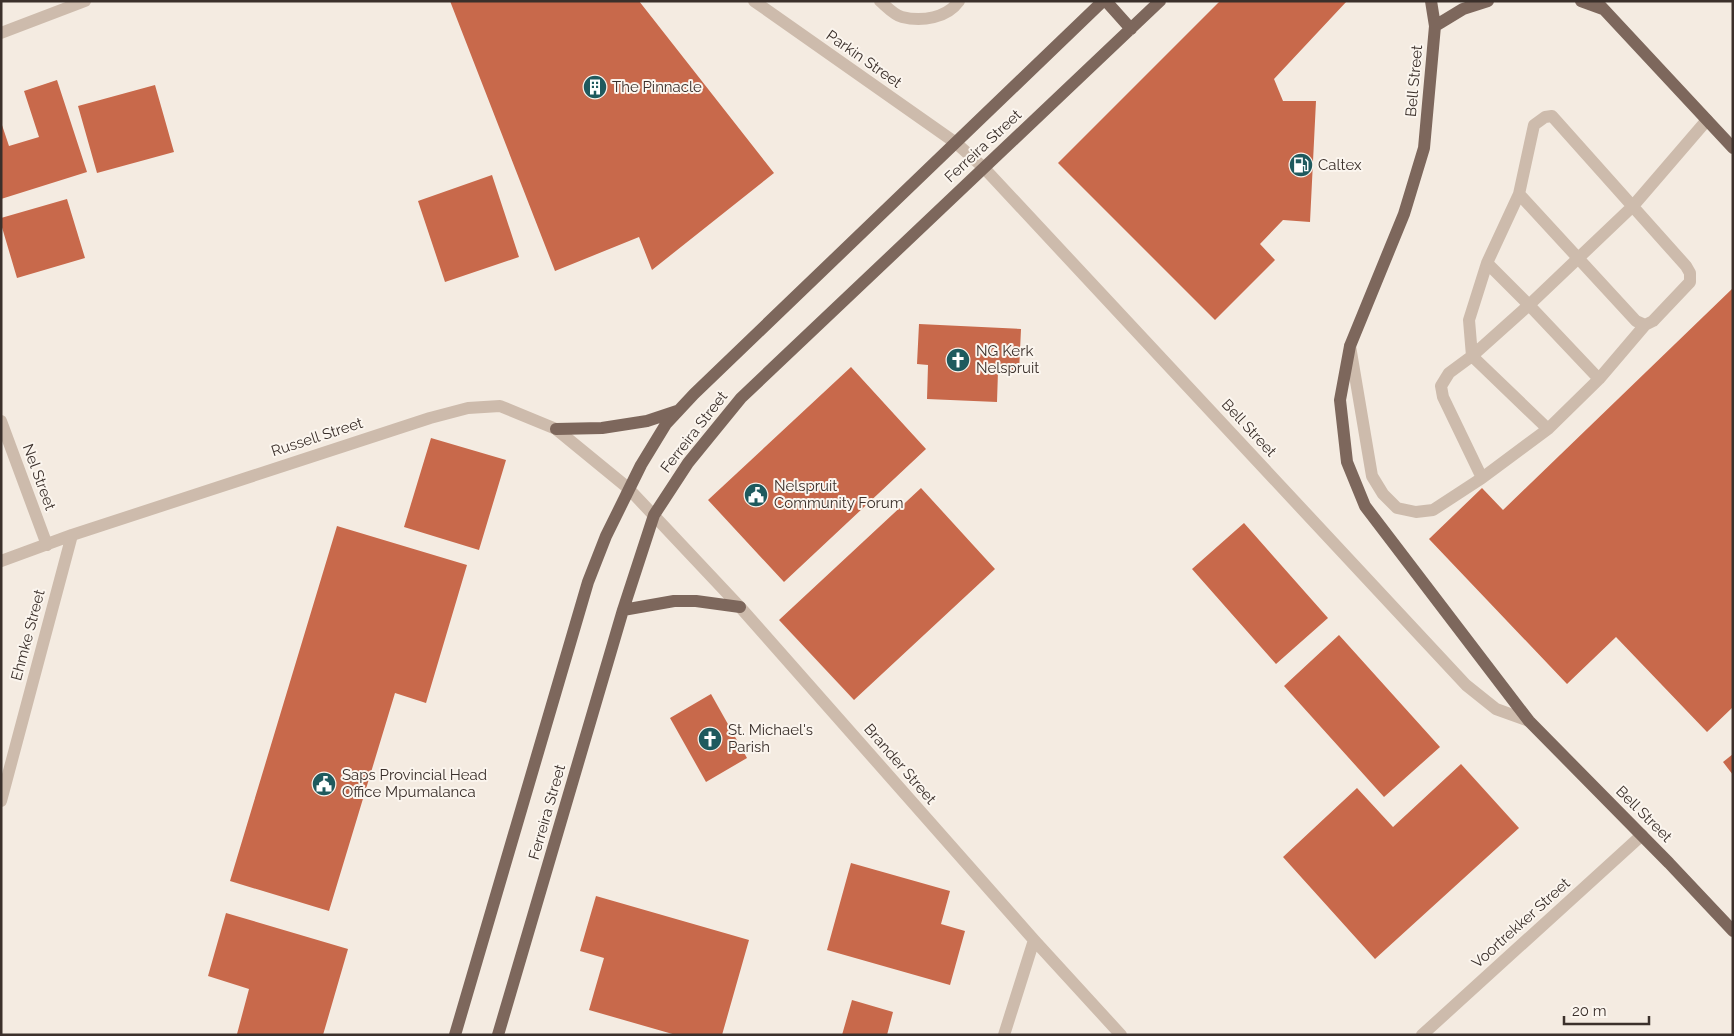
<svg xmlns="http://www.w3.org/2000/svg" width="1734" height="1036" viewBox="0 0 1734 1036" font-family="Raleway,sans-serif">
  <rect width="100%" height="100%" fill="#f4ebe1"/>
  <path fill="#c8694b" d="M450 1H639L774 173 652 270 639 237 555 271Z
    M1220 1H1347L1274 79 1283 101H1316L1310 222 1283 220 1260 244 1275 260 1215 320 1058 163Z
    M57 80 87 172 1 199V122L9 146 39 137 24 91Z
    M155 85 174 152 97 173 78 106Z
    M492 175 519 257 445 282 418 201Z
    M67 199 85 258 17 278 1 224V218Z
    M1733 288V707L1707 732 1616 637 1567 684 1429 539 1482 488 1503 510Z
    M919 324 1021 329 1019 372 998 371 997 402 927 399 928 365 917 364Z
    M851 367 926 449 784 582 708 500Z
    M431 438 506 460 479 550 404 527Z
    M921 488 995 569 854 700 779 620Z
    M1244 523 1328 618 1276 664 1192 569Z
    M337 526 467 565 426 703 395 693 329 911 230 881Z
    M1339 635 1440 747 1384 797 1284 686Z
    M711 694 747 758 706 782 670 718Z
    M1733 754V775L1723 762Z
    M1461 764 1519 828 1375 959 1283 857 1357 788 1393 827Z
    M851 863 950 891 941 924 965 931 950 985 827 950Z
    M596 896 749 940 722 1035H676L589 1010 604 958 580 951Z
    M226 913 348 949 323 1035 237 1034 249 989 208 976Z
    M852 1000 893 1012 887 1035H842Z"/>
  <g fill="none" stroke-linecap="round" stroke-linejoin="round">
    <path stroke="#cdbbac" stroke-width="12" d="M754 1 956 143 984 168 1466 685 1496 709 1529 721
      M880 1C886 6 894 15 902 17 922 22 947 18 959 1
      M1 33 85 1
      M1519 194 1636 321 1645 325 1653 321 1690 282V273L1686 266 1552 116 1545 117 1534 125 1519 194 1487 263 1469 320 1472 356 1548 429
      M1350 346 1372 476 1383 494 1397 508 1416 512 1433 510 1482 478 1548 429 1599 379 1529 305 1487 263
      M1599 379 1645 325
      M1 421 47 545
      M1482 478 1443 397 1441 386 1449 373 1472 356 1529 305 1633 206 1707 120
      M1 561 72 535 430 418 468 408 500 406 556 429 628 488 740 607 1034 940 1121 1035
      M1 801 72 535
      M1004 1035 1034 940
      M1422 1035 1642 835"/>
    <path stroke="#7d675c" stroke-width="12" d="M1106 1 1131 29
      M1431 1 1435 26 1424 148 1404 214 1350 346 1340 400 1347 462 1365 506 1529 721 1669 863 1733 931
      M1581 1 1603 9
      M1596 1 1733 148
      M1435 26 1463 9 1488 1
      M556 429 602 428 647 421 677 411
      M623 610 674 601H696L740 607
      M455 1035 588 582 606 536 641 465 666 424 694 394 1103 1
      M498 1035 623 610 654 515 688 463 741 398 1160 1"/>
  </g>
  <defs>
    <g id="building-disc" transform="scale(1.25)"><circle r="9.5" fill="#1f5a5e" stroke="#fbf5ee"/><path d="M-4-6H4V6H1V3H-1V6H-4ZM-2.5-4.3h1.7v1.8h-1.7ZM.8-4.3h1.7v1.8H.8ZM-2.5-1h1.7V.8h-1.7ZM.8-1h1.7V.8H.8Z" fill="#fff"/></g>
    <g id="fuel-disc" transform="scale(1.25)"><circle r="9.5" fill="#1f5a5e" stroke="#fbf5ee"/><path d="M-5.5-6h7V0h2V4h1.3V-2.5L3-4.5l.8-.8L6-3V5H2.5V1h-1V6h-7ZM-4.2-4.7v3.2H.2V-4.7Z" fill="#fff"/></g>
    <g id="church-disc" transform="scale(1.25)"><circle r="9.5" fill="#1f5a5e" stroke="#fbf5ee"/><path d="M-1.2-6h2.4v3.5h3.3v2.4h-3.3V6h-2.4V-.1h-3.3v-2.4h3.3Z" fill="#fff"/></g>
    <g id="civic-disc" transform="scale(1.25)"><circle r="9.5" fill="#1f5a5e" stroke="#fbf5ee"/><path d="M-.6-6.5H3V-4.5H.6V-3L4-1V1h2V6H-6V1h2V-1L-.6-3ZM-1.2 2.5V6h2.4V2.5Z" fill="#fff"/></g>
  </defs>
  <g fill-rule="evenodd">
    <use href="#building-disc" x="595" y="87"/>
    <use href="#fuel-disc" x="1301" y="165"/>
    <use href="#church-disc" x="958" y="360"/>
    <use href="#civic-disc" x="756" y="495"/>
    <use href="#church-disc" x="710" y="739"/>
    <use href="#civic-disc" x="324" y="784"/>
  </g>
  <g text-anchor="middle" stroke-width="4" stroke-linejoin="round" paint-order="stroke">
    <g font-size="15" fill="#3b302b" stroke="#fbf5ee">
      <text transform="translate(864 59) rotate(35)" y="5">Parkin Street</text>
      <text transform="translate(1414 81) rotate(-85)" y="5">Bell Street</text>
      <text transform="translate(983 146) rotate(-43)" y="5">Ferreira Street</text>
      <text transform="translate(1249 428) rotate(47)" y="5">Bell Street</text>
      <text transform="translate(694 432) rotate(-52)" y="5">Ferreira Street</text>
      <text transform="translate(317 437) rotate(-18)" y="5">Russell Street</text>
      <text transform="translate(39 477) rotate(70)" y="5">Nel Street</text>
      <text transform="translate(28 635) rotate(-75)" y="5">Ehmke Street</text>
      <text transform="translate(900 764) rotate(49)" y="5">Brander Street</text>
      <text transform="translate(547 812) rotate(-74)" y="5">Ferreira Street</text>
      <text transform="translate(1644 814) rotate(45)" y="5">Bell Street</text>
      <text transform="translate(1521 923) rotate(-42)" y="5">Voortrekker Street</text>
    </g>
    <g font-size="15" fill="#3b302b" stroke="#fbf5ee" text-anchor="start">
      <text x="612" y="92">The Pinnacle</text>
      <text x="1318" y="170">Caltex</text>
      <text x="976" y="356">NG Kerk<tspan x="976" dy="17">Nelspruit</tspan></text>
      <text x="774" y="491">Nelspruit<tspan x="774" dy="17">Community Forum</tspan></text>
      <text x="728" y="735">St. Michael's<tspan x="728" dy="17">Parish</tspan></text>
      <text x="342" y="780">Saps Provincial Head<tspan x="342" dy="17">Office Mpumalanca</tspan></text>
    </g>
  </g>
  <rect width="1734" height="1036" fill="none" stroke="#3b302b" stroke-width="5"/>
  <path d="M1564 1016v8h85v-8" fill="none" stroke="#3b302b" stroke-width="2.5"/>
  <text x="1572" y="1016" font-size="15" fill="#3b302b" stroke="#fbf5ee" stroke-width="4" paint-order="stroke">20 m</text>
</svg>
